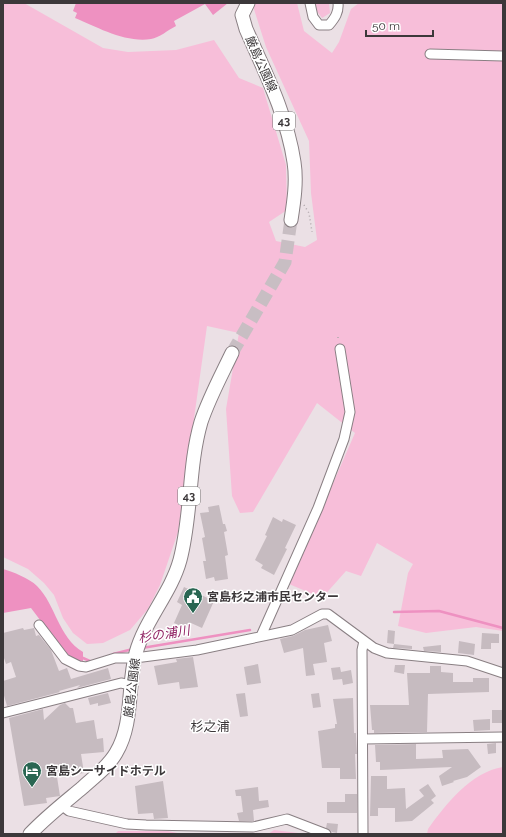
<svg xmlns="http://www.w3.org/2000/svg" width="506" height="837" viewBox="0 0 506 837" font-family="Raleway,'Noto Sans JP',sans-serif">
	<style>
		.green { fill: #f7bed9 }
		.water { fill: #ee91c1 }
		.lines { fill: none; stroke-linecap: round; stroke-linejoin: round }
		.stream { stroke: #ee91c1; stroke-width: 2.5 }
		.building { fill: #c6bbc0 }
		.primary-tunnel { stroke: #c8bec3; stroke-width: 13; stroke-dasharray: 13 6; stroke-linecap: butt }
		.street-casing { stroke: #897f83; stroke-width: 11 }
		.primary-casing { stroke: #897f83; stroke-width: 15 }
		.path { stroke: #b1a8ac; stroke-width: 1.5; stroke-dasharray: 1 3; stroke-linecap: butt }
		.street { stroke: #fff; stroke-width: 9 }
		.primary { stroke: #fff; stroke-width: 13 }
		.labels { text-anchor: middle; dominant-baseline: central; stroke-width: 3; stroke-linejoin: round; paint-order: stroke }
		.shield { fill: #fff; stroke: #767475; stroke-width: 1 }
		.shield-label { font-size: 11px; font-weight: bold; fill: #3c383a }
		.street-label { font-size: 12px; fill: #3c383a; stroke: #fff }
		.poi-label { font-size: 12px; font-weight: bold; fill: #3c383a; stroke: #fff; text-anchor: start }
		.water-label { font-size: 13px; font-style: italic; fill: #922666; stroke: #fff }
		.neighbourhood-label { font-size: 13px; fill: #3c383a; stroke: #fff }
	</style>
	<rect width="100%" height="100%" fill="#ebe0e5"/>
	<path class="green" d="M3,3H24L103,48L128,52L176,50L214,40L239,78L263,88L286,165L287,210L269,222L276,241L305,247L317,240L311,193L309,141L266,47L253,6L257,3H297L304,31L332,53L339,42L351,9L359,3H503V631L476,627L426,633L398,626L408,573L413,564L377,543L361,576L346,571L322,598L289,584L355,433L317,403L253,512L240,513L232,496L226,409L239,333L207,326L178,532L160,585L148,609L130,630L103,643L87,644L73,633L63,618L54,595L44,583L28,569L3,557Z
		M315,3H329L330,13L322,18L316,10Z
		M503,767V834H427L428,829C446,804 471,772 503,767Z
		M274,830L298,833L302,834H268Z
		M118,831H168L182,834H115Z"/>
	<path class="water" d="M76,3H228L213,15L205,4L174,21L176,26C168,30 159,38 151,39C125,43 97,27 75,18L77,13L73,11Z
		M3,569C13,572 29,578 37,586C56,605 58,637 83,652V664L65,653L31,608L3,613Z"/>
	<g class="lines">
		<path class="stream" d="M394,612L439,611L503,628
			M142,648L250,630
			M113,654L133,649
			M83,658L92,662"/>
	</g>
	<path class="building" d="M219,505L223,524H225L227,531L224,532L228,555L225,556L228,579L215,581L214,577L206,579L203,561H206L202,538L205,537L200,513L209,512L208,507Z
		M273,517L282,522L283,519L296,525L285,548L287,549L274,575L261,568L263,565L255,560L267,536L265,535Z
		M184,587L214,601L202,628L191,623L188,629L174,623L182,605L177,602Z
		M328,625L332,641L324,643L327,662L313,664L315,675L306,676L303,648L284,653L280,639L293,636L305,630Z
		M23,628L24,630L34,628L36,636L39,635L51,650L59,671L67,668L71,679L108,668L111,679L77,688L80,685L59,691L60,692L7,706L3,692V681L16,677L11,662L6,664L3,655V633Z
		M388,630L395,631L394,644L387,643Z
		M482,633L499,634V643H491V649H481Z
		M459,641L475,644L474,655L458,653Z
		M394,644L412,646V649L393,648Z
		M441,645V652L424,651L423,647Z
		M193,657L198,687L180,689L179,682L158,685L154,666L177,662L176,659Z
		M258,664L261,683L247,685L244,667Z
		M395,665H405L404,674L394,672Z
		M430,666H441V672L453,673V682H473V678H489V692L428,694L427,732L374,733V730H372L370,705H409L407,673H430Z
		M340,667L341,672L351,670L353,683L343,685L342,679L333,680L331,668Z
		M108,693L111,703L98,706V703L90,705L88,698Z
		M245,693L248,716L240,717L236,694Z
		M319,693L321,707L313,708L311,694Z
		M353,698L354,733H356V736L357,754H355L356,779H340V768H322L318,731L335,728V724H337L333,699Z
		M65,703L70,708H73L76,723L94,720L97,739L103,738L104,752L81,754L84,773L57,777L60,796L46,798L47,803L24,806L9,718L43,709L44,720L60,705Z
		M492,710H503V723H492Z
		M490,719V730L474,731L473,720Z
		M496,743V753L488,754L487,744Z
		M416,744V759L443,758L442,750L468,749L481,767L467,777L453,781L454,782L442,786L439,776L452,767L380,770V762H376L375,745Z
		M371,776H387V789L405,788L406,809L424,796L419,790L428,784L436,796L431,800L434,803L412,821L395,822V808H378V816H370Z
		M163,781L168,818L154,819L153,813L138,814L135,786Z
		M258,787L259,801L268,800L269,807L253,810L254,821H239L237,813L243,812L241,796H236L235,790Z
		M345,794H357V813H327V802H345Z
		M327,823L338,824L337,833L332,832L326,828Z"/>
	<g class="lines">
		<path class="primary-tunnel" d="M232,353L285,262L291,220"/>
		<g class="street-casing">
			<path id="street" d="M310,3L313,17L319,25H329C335,18 339,12 338,3
				M430,54L503,56
				M39,625L65,659L79,666L86,667L115,658H135L197,650L292,630L322,614H328L374,648L387,653L467,661L503,673
				M261,636L318,508L344,439L350,412L340,349
				M3,713L121,683L131,685
				M363,739L503,737
				M61,805L69,811L127,824L146,825L253,827L287,819L326,834
				M363,834L362,650L364,641"/>
		</g>
		<g class="primary-casing">
			<path id="primary" d="M248,3L242,15L246,29C265,72 287,115 294,162C297,181 294,201 291,220
				M30,834C46,817 64,803 82,788C94,777 108,767 116,753C134,723 127,686 136,653C145,620 171,593 180,560C192,515 188,467 201,422C209,398 221,376 232,353"/>
		</g>
		<path class="path" d="M304,205L309,213L312,232
			M338,337V341"/>
		<use href="#street" class="street"/>
		<use href="#primary" class="primary"/>
	</g>
	<defs>
		<g id="civic-pin" transform="scale(1)"><path d="M0 17L-7.5 6A9.5 9.5 0 1 1 7.5 6Z" fill="#296652" stroke="#fff"/><path d="M-.6-6.5H3V-4.5H.6V-3L4-1V1h2V6H-6V1h2V-1L-.6-3ZM-1.2 2.5V6h2.4V2.5Z" fill="#fff"/></g>
		<g id="hotel-pin" transform="scale(1)"><path d="M0 17L-7.5 6A9.5 9.5 0 1 1 7.5 6Z" fill="#296652" stroke="#fff"/><path d="M-6-4.5h1.5V1H6V5H4.5V3h-9V5H-6ZM-4 0a1.8 1.8 0 1 1 3.6 0ZM.5 0V-2.5h3Q6-2.5 6 0Z" fill="#fff"/></g>
	</defs>
	<g fill-rule="evenodd">
		<use href="#civic-pin" x="193" y="597"/>
		<use href="#hotel-pin" x="32" y="771"/>
	</g>
	<g class="labels">
		<g class="shield">
			<rect x="273" y="112" width="22" height="18" rx="3"/>
			<rect x="178" y="487" width="22" height="18" rx="3"/>
		</g>
		<g class="shield-label">
			<text x="284" y="121">43</text>
			<text x="189" y="496">43</text>
		</g>
		<g class="street-label">
			<text transform="translate(261 64) rotate(66)">厳島公園線</text>
			<text transform="translate(132 688) rotate(-83)">厳島公園線</text>
		</g>
		<g class="poi-label">
			<text x="207" y="597">宮島杉之浦市民センター</text>
			<text x="46" y="771">宮島シーサイドホテル</text>
		</g>
		<g class="water-label">
			<text transform="translate(164 634) rotate(-9)">杉の浦川</text>
		</g>
		<g class="neighbourhood-label">
			<text x="210" y="726">杉之浦</text>
		</g>
	</g>
	<rect width="506" height="837" fill="none" stroke="#3c383a" stroke-width="8"/>
	<path d="M366 30v6h67v-6" fill="none" stroke="#3c383a" stroke-width="2"/>
	<text x="372" y="30" font-size="12" fill="#3c383a" stroke="#ffffff" stroke-width="3" paint-order="stroke">50 m</text>
</svg>
